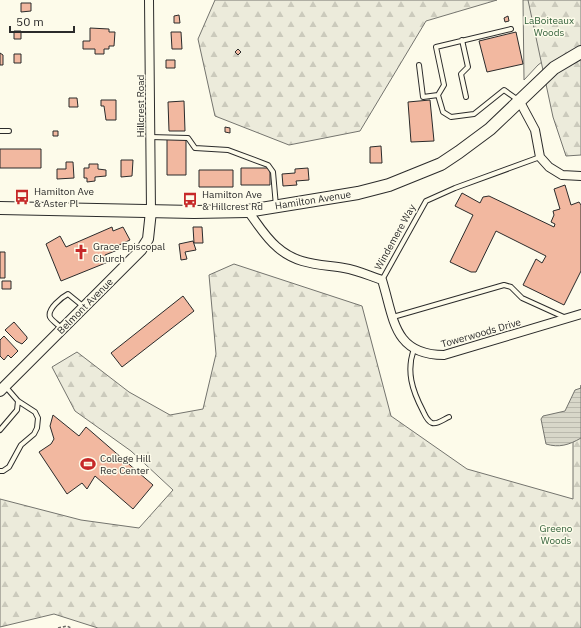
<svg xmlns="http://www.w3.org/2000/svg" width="581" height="628" viewBox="0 0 581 628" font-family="'IBM Plex Sans',sans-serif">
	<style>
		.green { fill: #ecebdb; stroke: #74746e }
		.forest { fill: url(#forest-firs); stroke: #74746e }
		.water { fill: url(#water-rules); stroke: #74746e }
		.building { fill: #f2b8a0; stroke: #2b2b2b }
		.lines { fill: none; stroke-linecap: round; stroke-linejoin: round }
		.service-casing { stroke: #2b2b2b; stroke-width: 6 }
		.minor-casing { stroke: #2b2b2b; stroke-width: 10 }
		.tertiary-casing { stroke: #2b2b2b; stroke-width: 12 }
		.primary-casing { stroke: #2b2b2b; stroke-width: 14 }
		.path { stroke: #6a6964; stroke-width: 1.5; stroke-dasharray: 3 2; stroke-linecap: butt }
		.service { stroke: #fdfbea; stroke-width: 4 }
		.minor { stroke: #fdfbea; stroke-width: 8 }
		.tertiary { stroke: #fdfbea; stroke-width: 10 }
		.primary { stroke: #fdfbea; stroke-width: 12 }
		.labels { text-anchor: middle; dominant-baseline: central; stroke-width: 3; stroke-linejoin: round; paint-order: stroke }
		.park-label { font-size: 10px; fill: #34623c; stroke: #fdfbea }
		.street-label { font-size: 10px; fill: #2b2b2b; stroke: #fdfbea }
		.poi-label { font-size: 10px; fill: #2b2b2b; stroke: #fdfbea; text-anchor: start }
	</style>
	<defs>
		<pattern id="forest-firs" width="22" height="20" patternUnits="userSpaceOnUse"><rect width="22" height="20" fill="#ecebdb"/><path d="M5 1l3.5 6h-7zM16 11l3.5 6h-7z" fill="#cbcabc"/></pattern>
		<pattern id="water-rules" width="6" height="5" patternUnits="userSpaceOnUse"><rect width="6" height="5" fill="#d8d7c9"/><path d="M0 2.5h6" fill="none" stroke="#bab9ad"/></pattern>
	</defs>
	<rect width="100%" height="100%" fill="#fdfbea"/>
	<path class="green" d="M523,0H581L555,52L538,65L524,80Z"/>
	<path class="forest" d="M215,0H497L426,21L360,131L289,145L215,116L198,39Z
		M528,0H581V155L566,156L553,117Z
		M234,264L362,306L391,416L467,469L573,499V437L581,385V628H98L54,614L0,627V499L81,520L139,528L173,490L131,451L75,411L52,367L77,352L129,392L170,415L203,409L216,354L209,275Z"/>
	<path class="water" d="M581,388V438C569,445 559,448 546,444L541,419L543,416L565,411L575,390Z"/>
	<path class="building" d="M21,3H31V11L21,12Z
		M179,15L180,23H174V16Z
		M508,16L509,21L505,22L504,18Z
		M90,28L109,29V32H115L114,46H109V49H104V54H95V49H83V41H90Z
		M14,31H21V39H14Z
		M171,32H181L182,49H172Z
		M516,32L523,64L487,72L479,41Z
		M238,49L241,52L238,55L235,52Z
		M0,53L3,55V65H0Z
		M14,54H21V63H14Z
		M166,60H175V68H166Z
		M69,98H77L78,107H69Z
		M101,100H116V120H106L104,106H101Z
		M430,100L434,141L411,142L408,102Z
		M184,101L185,131H169L168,102Z
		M225,127L230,128V133L225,132Z
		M53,131H58V136H53Z
		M167,138H186V175H167Z
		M381,146L382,163H370V147Z
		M0,149H41V168H0Z
		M121,160H133L132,176L121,177Z
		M66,162H73L74,178L57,179V169H66Z
		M89,164H98V169L106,170V176L95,177V181L87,182V178H84V168H89Z
		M241,168H270V185H241Z
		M308,168L309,180L296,181L297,185L283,186L282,174L295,173V169Z
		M199,170H233V187H199Z
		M565,185L571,205L579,202L581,205V271L564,305L523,285L536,259L542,263L546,256L496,231L476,272H471L450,262L473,215L455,206L462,193L480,203L483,197L489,196L554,227L555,224L551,222L554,215L553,211L560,209L554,189Z
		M112,227L113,231L123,227L130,240L119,245L120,249L105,255L108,262L61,281L46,244L60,236L66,247Z
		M193,227H202L203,243H194Z
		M193,241L196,250L185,252L187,259L181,260L179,244Z
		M0,252H5V278H0Z
		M2,281H11V289H2Z
		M183,296L194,311L122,367L111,353Z
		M14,322L27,337V339L22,344L16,341L5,330Z
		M4,336L18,351L11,358L8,355L4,360L0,356V340Z
		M53,415L79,436L86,427L153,485L133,509L95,476L87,489L82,483L67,494L39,452L51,444L54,439L50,426Z"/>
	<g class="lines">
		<g class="service-casing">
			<path id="service" d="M511,29L436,47L444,85L438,95L443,112L451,117L474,114L504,90L518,100
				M462,40L468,67L461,74L466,97
				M419,65L423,97L438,95
				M0,131H9
				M150,137L188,138L195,148L228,150L268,165L273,172L276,206
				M382,280L426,201L455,188L540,157
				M393,317L504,285L511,287L522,298L566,318
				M62,329C59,325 52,321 50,317C47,309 62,297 68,294L84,307
				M414,349C406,371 412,390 423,411C425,415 427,421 432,423C437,425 444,419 449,417
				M0,430L17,410L18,401
				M0,471H3L9,467L21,445L34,434L37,428L38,418L35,412L18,401L5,386"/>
		</g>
		<g class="minor-casing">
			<path id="minor" d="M149,0L151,211
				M520,102L535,130L540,157L549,167L562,175L581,176
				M248,211C257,223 265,237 277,247C297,265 319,264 344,268C357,270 370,276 382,280C394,318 393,355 444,355L581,314"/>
		</g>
		<g class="tertiary-casing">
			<path id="tertiary" d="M0,391L141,250L148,239L151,211"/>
		</g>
		<g class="primary-casing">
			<path id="primary" d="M0,208L194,212L248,211L358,193L389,185L441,164L459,152L490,129L554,68L581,52"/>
		</g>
		<path class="path" d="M58,628L67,626L71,628"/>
		<use href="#service" class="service"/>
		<use href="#minor" class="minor"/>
		<use href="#tertiary" class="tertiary"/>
		<use href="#primary" class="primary"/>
	</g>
	<defs>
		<g id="bus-bare" transform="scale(1.2)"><path d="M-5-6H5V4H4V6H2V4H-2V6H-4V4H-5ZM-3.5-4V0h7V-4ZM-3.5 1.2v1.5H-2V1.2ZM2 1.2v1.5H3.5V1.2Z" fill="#c62828" stroke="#fdfbea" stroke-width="2.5" paint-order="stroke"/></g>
		<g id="church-bare" transform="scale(1.2)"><path d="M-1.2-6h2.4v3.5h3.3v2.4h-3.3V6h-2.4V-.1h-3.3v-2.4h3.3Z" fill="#c62828" stroke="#fdfbea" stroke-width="2.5" paint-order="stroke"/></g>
		<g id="stadium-bare" transform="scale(1.2)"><path d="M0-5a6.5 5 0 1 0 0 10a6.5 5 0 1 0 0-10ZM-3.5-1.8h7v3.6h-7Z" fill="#c62828" stroke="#fdfbea" stroke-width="2.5" paint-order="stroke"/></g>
	</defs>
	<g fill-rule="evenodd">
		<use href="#bus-bare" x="22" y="197"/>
		<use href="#bus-bare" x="190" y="200"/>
		<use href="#church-bare" x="81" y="252"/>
		<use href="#stadium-bare" x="88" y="464"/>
	</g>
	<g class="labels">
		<g class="park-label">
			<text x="549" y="20">LaBoiteaux<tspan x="549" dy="12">Woods</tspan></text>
			<text x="556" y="528">Greeno<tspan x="556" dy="12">Woods</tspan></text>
		</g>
		<g class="street-label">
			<text transform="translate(140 106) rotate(-90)">Hillcrest Road</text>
			<text transform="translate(313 200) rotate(-9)">Hamilton Avenue</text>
			<text transform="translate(395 237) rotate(-61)">Windemere Way</text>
			<text transform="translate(85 306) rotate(-45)">Belmont Avenue</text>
			<text transform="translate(481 333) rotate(-16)">Towerwoods Drive</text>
		</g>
		<g class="poi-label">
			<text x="34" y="191">Hamilton Ave<tspan x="34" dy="12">&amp; Aster Pl</tspan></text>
			<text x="202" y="194">Hamilton Ave<tspan x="202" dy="12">&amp; Hillcrest Rd</tspan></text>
			<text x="93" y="246">Grace Episcopal<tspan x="93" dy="12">Church</tspan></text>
			<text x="100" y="458">College Hill<tspan x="100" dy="12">Rec Center</tspan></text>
		</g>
	</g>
	<path d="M10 26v6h64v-6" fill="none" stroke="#2b2b2b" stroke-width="2"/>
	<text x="16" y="26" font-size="12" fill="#2b2b2b" stroke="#fdfbea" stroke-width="3" paint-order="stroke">50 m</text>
</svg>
